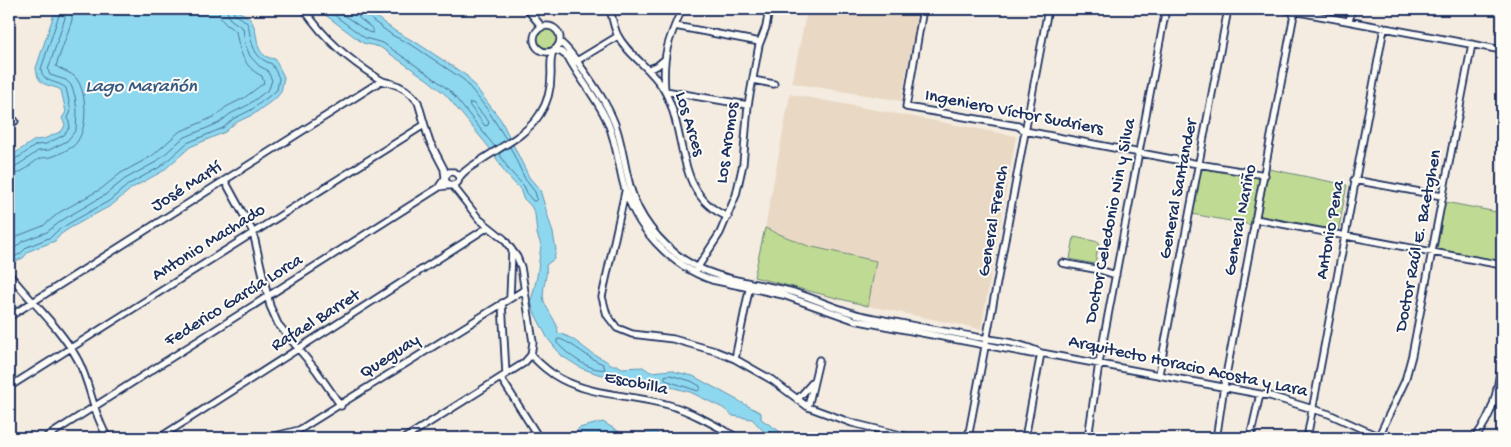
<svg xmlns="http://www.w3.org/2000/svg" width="1511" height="447" viewBox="0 0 1511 447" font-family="'Gochi Hand',sans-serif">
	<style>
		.built { fill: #e9d9c4 }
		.green { fill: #bfdb93; stroke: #6d8578 }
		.water { fill: #8ed8ef; stroke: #6094b5 }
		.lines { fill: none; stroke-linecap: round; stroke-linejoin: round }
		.shore { stroke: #497398; stroke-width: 1 }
		.minor-casing { stroke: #1b2f5e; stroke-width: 9 }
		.minor { stroke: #fdfcf7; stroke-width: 5.5 }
		.labels { text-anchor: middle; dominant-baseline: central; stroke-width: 4; stroke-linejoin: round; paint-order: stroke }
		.street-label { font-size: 18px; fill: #1b2f5e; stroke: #fdfcf7 }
		.water-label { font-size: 19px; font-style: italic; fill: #385982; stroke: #fdfcf7 }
	</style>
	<rect width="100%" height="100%" fill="#f4ece0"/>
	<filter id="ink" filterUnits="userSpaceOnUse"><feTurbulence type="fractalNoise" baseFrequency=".02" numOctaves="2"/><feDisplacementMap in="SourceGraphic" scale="10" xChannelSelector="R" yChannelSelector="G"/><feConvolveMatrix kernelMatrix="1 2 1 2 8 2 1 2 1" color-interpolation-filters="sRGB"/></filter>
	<g filter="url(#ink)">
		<path class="built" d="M807,9H919L901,101L792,83Z
			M790,94L1016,136L981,329L868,306L876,261L808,246L765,228Z"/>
		<path class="green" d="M1301,9H1349L1347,16L1343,18Z
			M537 39a10 10 0 1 1 20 0a10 10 0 1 1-20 0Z
			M1201,168L1259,178L1260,180L1252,225L1192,214Z
			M1269,169L1347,185L1338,232L1262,218L1260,214Z
			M1445,202L1502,213V263L1437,250Z
			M765,228L808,246L876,261L868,306L754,277Z
			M1074,237L1099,242L1095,264L1070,259Z"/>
		<path class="water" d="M51,9H234C241,13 250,16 253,24C260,39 253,56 275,59L284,77L281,92L277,97L254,114L235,123L225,132L190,147L163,171L132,188L112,205L70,228L61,234L55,241L29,251L23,258L18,260L14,263L9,264V157L35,140L44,139L62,131L65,125L62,118L66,112L61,90C48,83 38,88 36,68L54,14Z
			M321,9H365L395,31L417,43L467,76L501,120L529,177L540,190L553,233L556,250L554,259L546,265C548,278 541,289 544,301C547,311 558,322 558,333C573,337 581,346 593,354C600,358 606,359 610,365H617L622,368L643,367L650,372L672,370L676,372L693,376L761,413V419L782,433V438H770L752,419L733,416L723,408L690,392L651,382L630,380L598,374L581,368L562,356L548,339L534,312L531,301L537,277L541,245L537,234L535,214L531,206L523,198L520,189L505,173L492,151L446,95L428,80L380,47L363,43L324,14Z
			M603,422L626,436L656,432L663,438H576L575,434L579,428Z"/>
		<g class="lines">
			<path class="shore" d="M326,9L365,38L383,43L431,76L450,91L495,147
				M335,9L368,32L373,33V29L359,18L356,9
				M363,9L365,15L392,35L415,47L464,80L487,109L506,139
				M470,103H473L489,122L488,125L485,126L470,106Z
				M499,153L509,170L524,186L528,195L533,201H535L537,199L535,192L525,179L510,147
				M9,161L21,156L36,145L46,144L64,135L70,127L68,118L71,111L66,88C57,80 43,84 41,69L59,15L57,9
				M9,167H14L24,161L38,151L49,150L67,141L76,130L77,111L75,96L71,85L66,80L50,75L48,70L65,18L64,9
				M9,175C24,174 28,165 39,159C42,157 47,158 51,157C58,155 65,151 72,147C89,135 88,93 76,78C71,72 62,71 56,66L72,20V9
				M9,243L20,235L43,226L60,212L101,189L121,173L152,156L179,132L216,116L226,107L244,98L264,83L262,76C244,68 239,50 236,31C226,25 219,21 219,9
				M9,253L23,241L47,232L64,219L105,195L125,179L156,162L183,138L219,123L230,114L248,105L269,89L272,80L267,70L259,66L250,56L245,44L243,28L230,19L226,9
				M9,259L20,254L27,247L51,237L57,231L68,224L109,201L129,184L160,167L187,143L223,128L233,119L251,110L277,90L279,78L272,64C257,59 253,50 250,35C249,30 249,27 247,23C244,19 239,17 234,14L233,9
				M560,339C576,345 587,358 603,364L605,369C590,372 567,354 557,343V340Z
				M670,375L691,381L700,386V389L698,391L665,380V376Z"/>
			<g class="minor-casing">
				<path id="minor" d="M304,9C325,40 348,59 379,79C383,82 386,82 390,83C402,86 411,92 418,102L429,140L444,169L445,177
					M527,9L542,27
					M610,9C612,17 614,27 617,34C628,56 652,68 664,90C688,132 674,195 728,217
					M682,9C668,40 662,56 665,91L748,105
					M923,9L906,107L1018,126L1025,131L1198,164L1265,175
					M1283,9L1502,50
					M1349,21L1352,9
					M534 39a13 13 0 1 1 26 0a13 13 0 1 1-26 0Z
					M675,26L760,42
					M560,42C570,50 576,60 584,71C597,90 610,108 617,130C622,146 624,162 628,178C634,208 652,234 675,253C705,278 745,281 781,289C810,295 835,310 864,316C901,324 938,330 976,337C997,340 1022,343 1041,353L1270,396L1329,414L1382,438
					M554,50L561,52L568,57C580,80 598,99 608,123C616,142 618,162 623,182C634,227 669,265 712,280L783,295L854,320L1032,354L1041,353
					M575,62L618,36
					M649,69L657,66L664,60
					M753,80L774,84
					M9,120L15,121
					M459,178C464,170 472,166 480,161C500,147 527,135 540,114C548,102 551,88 551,74C551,66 550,59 553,51
					M1354,180L1442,196
					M225,181L253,232L270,306L278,324L316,370L341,406
					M439,187C448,185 460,188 459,176L454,172H449L445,177L446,182L450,185
					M625,192L602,297L607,315L617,328L632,334L673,339L715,351L735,359L772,380L808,407L852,423L909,437L918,438
					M1255,219L1502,265
					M1062,263L1100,270L1116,275
					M696,270L720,233L736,195L743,164L748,105L759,45L766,27L769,9
					M9,274C31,302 60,327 78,360C91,385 93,414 108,438
					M510,297L512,250
					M502,303L506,374
					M9,317L381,81
					M531,355C540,364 549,373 561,379C593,396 634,395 669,405C693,412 716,426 738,438
					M735,359L750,285
					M1159,374L1228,9
					M501,378L539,438
					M9,387L424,125
					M797,400L812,383
					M808,407L819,360
					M45,438L438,188L445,178
					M159,438L488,227
					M267,438L299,430L524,290
					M405,438L524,363L531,355L533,342L521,267L517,257L504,239L479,219L453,186
					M968,438L1048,9
					M1025,438L1041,353
					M1088,438L1099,363L1166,9
					M1220,438L1217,433L1224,386L1295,9
					M1250,438L1260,394
					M1307,438L1384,28
					M1378,438L1405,381L1412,355L1472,44
					M1475,438C1495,411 1497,392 1502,360"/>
			</g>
			<use href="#minor" class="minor"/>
		</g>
	</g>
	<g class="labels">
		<g class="street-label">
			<text transform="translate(1014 113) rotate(11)">Ingeniero Víctor Sudriers</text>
			<text transform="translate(689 124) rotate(73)">Los Arces</text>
			<text transform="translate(728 143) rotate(-82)">Los Aromos</text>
			<text transform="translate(187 187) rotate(-32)">José Martí</text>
			<text transform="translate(1179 189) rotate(-79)">General Santander</text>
			<text transform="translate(1241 220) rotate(-79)">General Nariño</text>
			<text transform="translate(994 221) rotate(-80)">General French</text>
			<text transform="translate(1111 221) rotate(-79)">Doctor Celedonio Nin y Silva</text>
			<text transform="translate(1331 230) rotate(-80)">Antonio Pena</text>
			<text transform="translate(1419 241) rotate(-79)">Doctor Raúl E. Baetghen</text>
			<text transform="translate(209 243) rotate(-32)">Antonio Machado</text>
			<text transform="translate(234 301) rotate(-32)">Federico García Lorca</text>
			<text transform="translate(316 321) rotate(-32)">Rafael Barret</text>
			<text transform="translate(390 357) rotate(-33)">Queguay</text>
			<text transform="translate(1188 367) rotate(12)">Arquitecto Horacio Acosta y Lara</text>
			<text transform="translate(636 384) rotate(12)">Escobilla</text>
		</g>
		<g class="water-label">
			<text x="141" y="87">Lago Marañón</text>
		</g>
	</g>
	<rect width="1511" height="447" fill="none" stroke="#fdfcf7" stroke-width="30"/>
	<rect x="15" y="15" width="1481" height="417" fill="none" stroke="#1b2f5e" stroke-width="2" filter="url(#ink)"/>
</svg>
